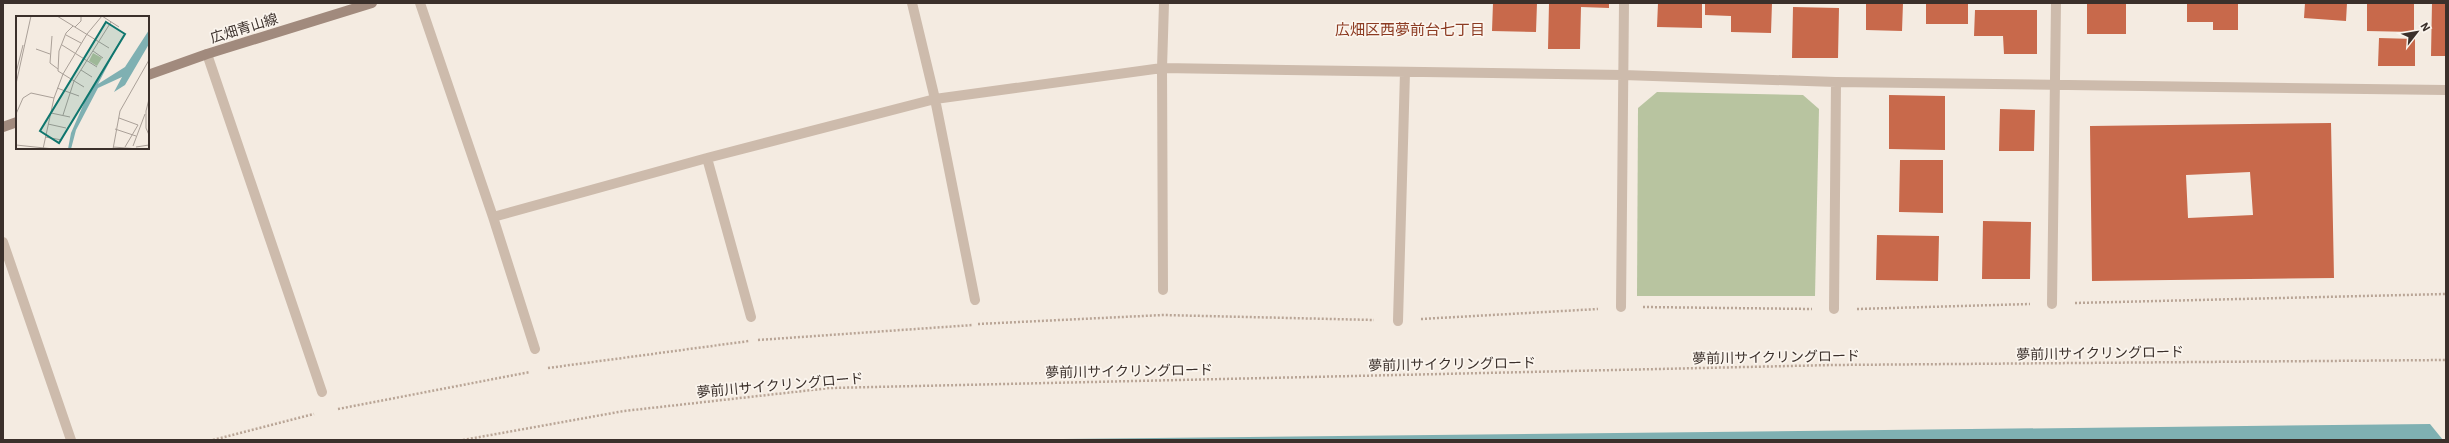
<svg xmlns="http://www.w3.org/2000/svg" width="2449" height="443" viewBox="0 0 2449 443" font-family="'IBM Plex Sans','Noto Sans JP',sans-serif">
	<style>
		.green { fill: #b8c4a0 }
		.water { fill: #7fb0b2 }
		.building { fill: #c8694b; fill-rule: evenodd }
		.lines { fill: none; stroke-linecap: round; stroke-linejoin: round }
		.path { stroke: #b9a596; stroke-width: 2.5; stroke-dasharray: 2 2; stroke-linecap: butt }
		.minor { stroke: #cdbbac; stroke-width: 10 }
		.secondary { stroke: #a18a7d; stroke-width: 10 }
		.labels { text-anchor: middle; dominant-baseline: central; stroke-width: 3.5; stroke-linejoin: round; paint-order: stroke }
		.street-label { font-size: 14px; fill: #3b302b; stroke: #fbf5ee }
		.neighbourhood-label { font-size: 15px; fill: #8c3b22; stroke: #fbf5ee }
		.inset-road { fill: none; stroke: #aaa098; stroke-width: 1 }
		.view { fill: #0f766e; fill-opacity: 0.15; stroke: #0f766e; stroke-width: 2 }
		.inset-edge { fill: none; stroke: #3b302b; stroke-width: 2 }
	</style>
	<rect width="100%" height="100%" fill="#f4ebe1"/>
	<path class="green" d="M1657,92L1803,95L1819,109L1815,296H1637L1638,108Z"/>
	<path class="water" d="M2430,424L2443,440H979Z"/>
	<path class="building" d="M1493,3H1537L1536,32L1492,31Z
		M1549,3H1609V8L1581,7L1580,49H1548Z
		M1658,3H1702V28L1657,27Z
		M1705,3H1772L1771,33L1731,32V16L1705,15Z
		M1866,3H1903L1902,31L1866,30Z
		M1926,3H1968V24H1926Z
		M2087,3H2126V34H2087Z
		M2187,3H2238V30H2213V22H2187Z
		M2305,3H2347L2346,21L2304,18Z
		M2367,3H2414V32L2367,31Z
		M2432,3H2446V56H2431Z
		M1793,7L1839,8L1838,58H1792Z
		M1975,10H2037V54H2004L2003,36H1974Z
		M2379,38L2415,39V66H2378Z
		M1889,95L1945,96V150L1889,149Z
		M2000,109L2035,110L2034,151H1999Z
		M2331,123L2334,278L2092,281L2090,126ZM2250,172L2253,215L2188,218L2186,175Z
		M1900,160H1943V213L1899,212Z
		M1983,221L2031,222L2030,279H1982Z
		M1877,235L1939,236L1938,281L1876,280Z"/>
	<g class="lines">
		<path class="path" d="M2075,303L2446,294
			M1643,307L1812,309
			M1857,309L2030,304
			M1421,319L1598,309
			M978,324L1163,315L1374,320
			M758,340L973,325
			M548,368L749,341
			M338,409L530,372
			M213,440L314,414
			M463,440L624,411L830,388L1833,365L2446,360"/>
		<path class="minor" d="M420,3L493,217L535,349
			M912,3L935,99L975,300
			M207,54L322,392
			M707,158L751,317
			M493,217L707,158L935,99L1162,68L1623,75L1836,82L2446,90
			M3,242L71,440
			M1163,290L1162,68L1164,3
			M2052,304L2056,3
			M1621,307L1624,3
			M1834,309L1836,82
			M1398,321L1405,72"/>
		<path class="secondary" d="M148,75L207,54L372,3
			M3,127L17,122"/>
	</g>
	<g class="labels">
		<g class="street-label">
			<text transform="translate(244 28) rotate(-17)">広畑青山線</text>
			<text transform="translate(2100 353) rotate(-1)">夢前川サイクリングロード</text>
			<text transform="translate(1776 357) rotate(-1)">夢前川サイクリングロード</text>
			<text transform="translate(1452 364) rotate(-1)">夢前川サイクリングロード</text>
			<text transform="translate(1129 371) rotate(-1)">夢前川サイクリングロード</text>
			<text transform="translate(780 385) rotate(-5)">夢前川サイクリングロード</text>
		</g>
		<g class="neighbourhood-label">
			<text x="1410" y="29">広畑区西夢前台七丁目</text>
		</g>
	</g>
	<g transform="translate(16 16)">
		<rect width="133" height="133" fill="#f4ebe1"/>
		<path d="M77,37L86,42L81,50L73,45Z" fill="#b8c4a0"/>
		<path d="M133,14V28L109,69L98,76L106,61L82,72L60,114L55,133H52L55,117L69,85L108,18L82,68L109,51Z" fill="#7fb0b2"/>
		<path class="inset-road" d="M41,0L93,32M86,0L103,11M57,10L50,17L43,35L42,55L68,71M59,11L65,5V0M50,19L65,27M36,20L34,47L42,53M46,29L81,51M20,33L34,38M77,35L87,42M65,54L76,61M0,57L7,29M0,68L15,0M41,72L63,80M133,83L130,95V112L133,119M35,97L54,101M0,98L7,82L15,77L38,82M47,99L58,65L95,6M103,102L122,109L109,131M32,108L50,112M99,113L120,120M29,121L46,124M0,129L38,133M117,130L129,98M97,131L123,133M120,131L133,129M27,133L38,82L47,58L71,18L86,0M97,133L104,95L133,44"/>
		<path class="view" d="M90,6L109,18L43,127L24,115Z"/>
		<rect width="133" height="133" class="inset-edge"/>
	</g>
	<rect width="2449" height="443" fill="none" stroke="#3b302b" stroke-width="8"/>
	<g transform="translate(2417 32) rotate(59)" stroke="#fbf5ee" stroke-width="3" paint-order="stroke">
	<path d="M0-3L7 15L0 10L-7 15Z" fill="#3b302b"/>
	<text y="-6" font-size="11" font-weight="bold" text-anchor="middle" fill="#3b302b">N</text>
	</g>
</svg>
